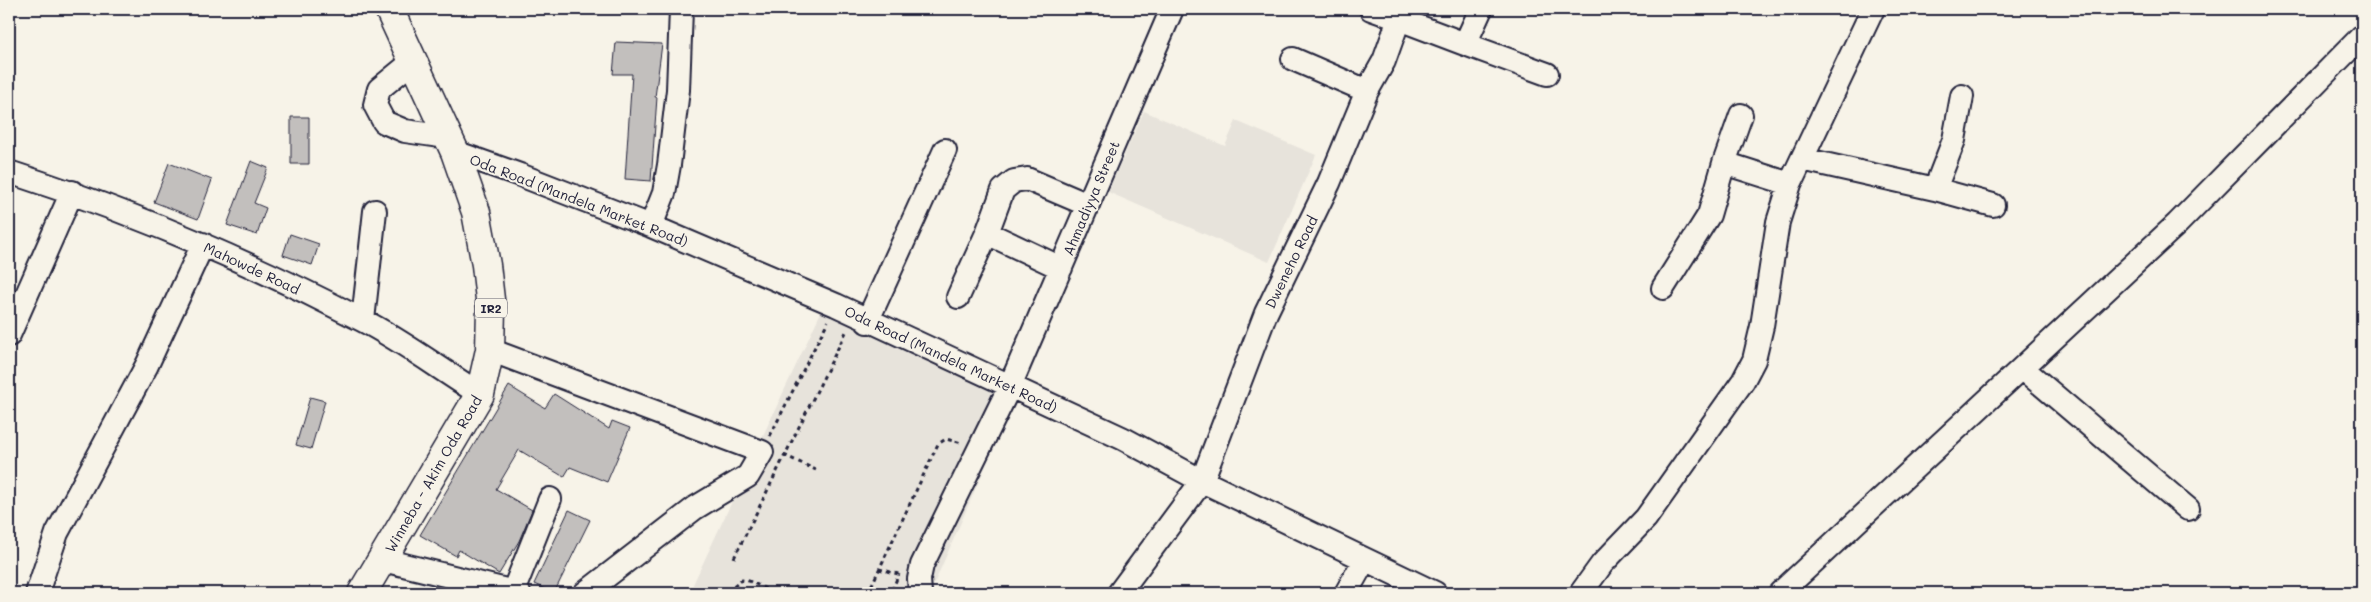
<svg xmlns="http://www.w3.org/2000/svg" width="2371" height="602" viewBox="0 0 2371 602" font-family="Mali,sans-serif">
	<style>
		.built { fill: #e7e3db }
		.building { fill: #c2bfbd; stroke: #22223b }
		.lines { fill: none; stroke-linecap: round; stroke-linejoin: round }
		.minor-casing { stroke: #22223b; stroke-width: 26 }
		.major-casing { stroke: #22223b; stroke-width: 31 }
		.path { stroke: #22223b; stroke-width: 3; stroke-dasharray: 4 4; stroke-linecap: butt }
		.minor { stroke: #f7f3e8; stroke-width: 22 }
		.major { stroke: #f7f3e8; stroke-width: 28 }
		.labels { text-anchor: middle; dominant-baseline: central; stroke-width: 4; stroke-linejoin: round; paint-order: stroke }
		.shield { fill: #f7f3e8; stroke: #62616f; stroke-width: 1 }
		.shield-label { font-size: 12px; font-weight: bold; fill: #22223b }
		.street-label { font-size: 14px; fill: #22223b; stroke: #f7f3e8 }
	</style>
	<rect width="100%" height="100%" fill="#f7f3e8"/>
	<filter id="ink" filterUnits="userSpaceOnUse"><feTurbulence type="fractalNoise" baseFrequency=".02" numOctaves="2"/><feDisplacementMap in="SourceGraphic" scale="10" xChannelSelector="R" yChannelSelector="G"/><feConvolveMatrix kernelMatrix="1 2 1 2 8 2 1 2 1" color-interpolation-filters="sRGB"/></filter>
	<g filter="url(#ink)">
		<path class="built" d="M1144,111L1225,146L1236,121L1316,155L1269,262L1108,192Z
			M829,295L1021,385L930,593H896L887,589L885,593H689Z"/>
		<path class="building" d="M616,42L662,44L655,97H657L651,181L625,179L632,74H613Z
			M291,117H309V164H291Z
			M251,161L268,168L254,203L266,208L257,235L227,225Z
			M169,163L212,180L198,219L154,202Z
			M290,234L319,244L312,265L283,255Z
			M509,386L545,408L554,394L609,429L612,421L630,428L607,482L570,467L564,477L519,450L496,489L532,510L519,541L499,574L459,550L456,556L420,535Z
			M310,397L325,401L311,449L296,445Z
			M569,510L590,520L554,593L534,584Z"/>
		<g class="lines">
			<g class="minor-casing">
				<path id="minor" d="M1371,9L1399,19
					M1465,44L1547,74
					M1293,59L1367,91
					M412,62L379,89L375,105L384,122L405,131L447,137
					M455,152L520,175L651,226L836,305L1124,439L1202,481L1435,593
					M1802,159L1935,189L1993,205
					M1724,163L1790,184
					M9,172C130,211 248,261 362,320C403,341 441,370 480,394
					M1935,189L1954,140L1962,96
					M651,226L664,193L669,165L678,90L681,9
					M987,233L1061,268
					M1663,288L1709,215L1724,163L1741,115
					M958,297L987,233L1003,190L1014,181L1027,179L1088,205
					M363,320L375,211
					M867,322L945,150
					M9,335L72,192
					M490,350L762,452L748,476L695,508L585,593
					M2022,368L2188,509
					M383,560L519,593
					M513,592L550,499
					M37,593L57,533L147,365L203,244
					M920,593L919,579L922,565L1010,386L1172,9
					M1119,593L1202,481L1266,313L1329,183L1367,91L1384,61L1399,19L1465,44L1481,9
					M1346,593L1364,561
					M1581,593L1602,564L1646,518L1743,381L1754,360L1762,326L1778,222L1790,184L1873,9
					M1780,593L2177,224L2362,36"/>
			</g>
			<g class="major-casing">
				<path id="major" d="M362,593L480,394L490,350L491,308L486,265L476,212L455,152L389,9"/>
			</g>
			<path class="path" d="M770,436L828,321
				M784,455L816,470
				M734,558L847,330
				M879,569L902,575
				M892,590L899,574
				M729,593L732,588L742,580L749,581L774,593
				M868,593L938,444L946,439L962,443"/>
			<use href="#minor" class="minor"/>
			<use href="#major" class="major"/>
		</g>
	</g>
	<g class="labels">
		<rect class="shield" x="475" y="298.5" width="32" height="19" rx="4"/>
		<g class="shield-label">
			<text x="491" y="308">IR2</text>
		</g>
		<g class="street-label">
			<text transform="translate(1091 198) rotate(-67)">Ahmadiyya Street</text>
			<text transform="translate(579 200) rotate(21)">Oda Road (Mandela Market Road)</text>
			<text transform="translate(1291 262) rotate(-64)">Dweneho Road</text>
			<text transform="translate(252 268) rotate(25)">Mahowde Road</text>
			<text transform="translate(951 359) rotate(25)">Oda Road (Mandela Market Road)</text>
			<text transform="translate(433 474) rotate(-60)">Winneba - Akim Oda Road</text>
		</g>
	</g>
	<rect width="2371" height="602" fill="none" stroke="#f7f3e8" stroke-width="30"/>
	<rect x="15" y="15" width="2341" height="572" fill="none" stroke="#22223b" stroke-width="2" filter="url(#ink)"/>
</svg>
